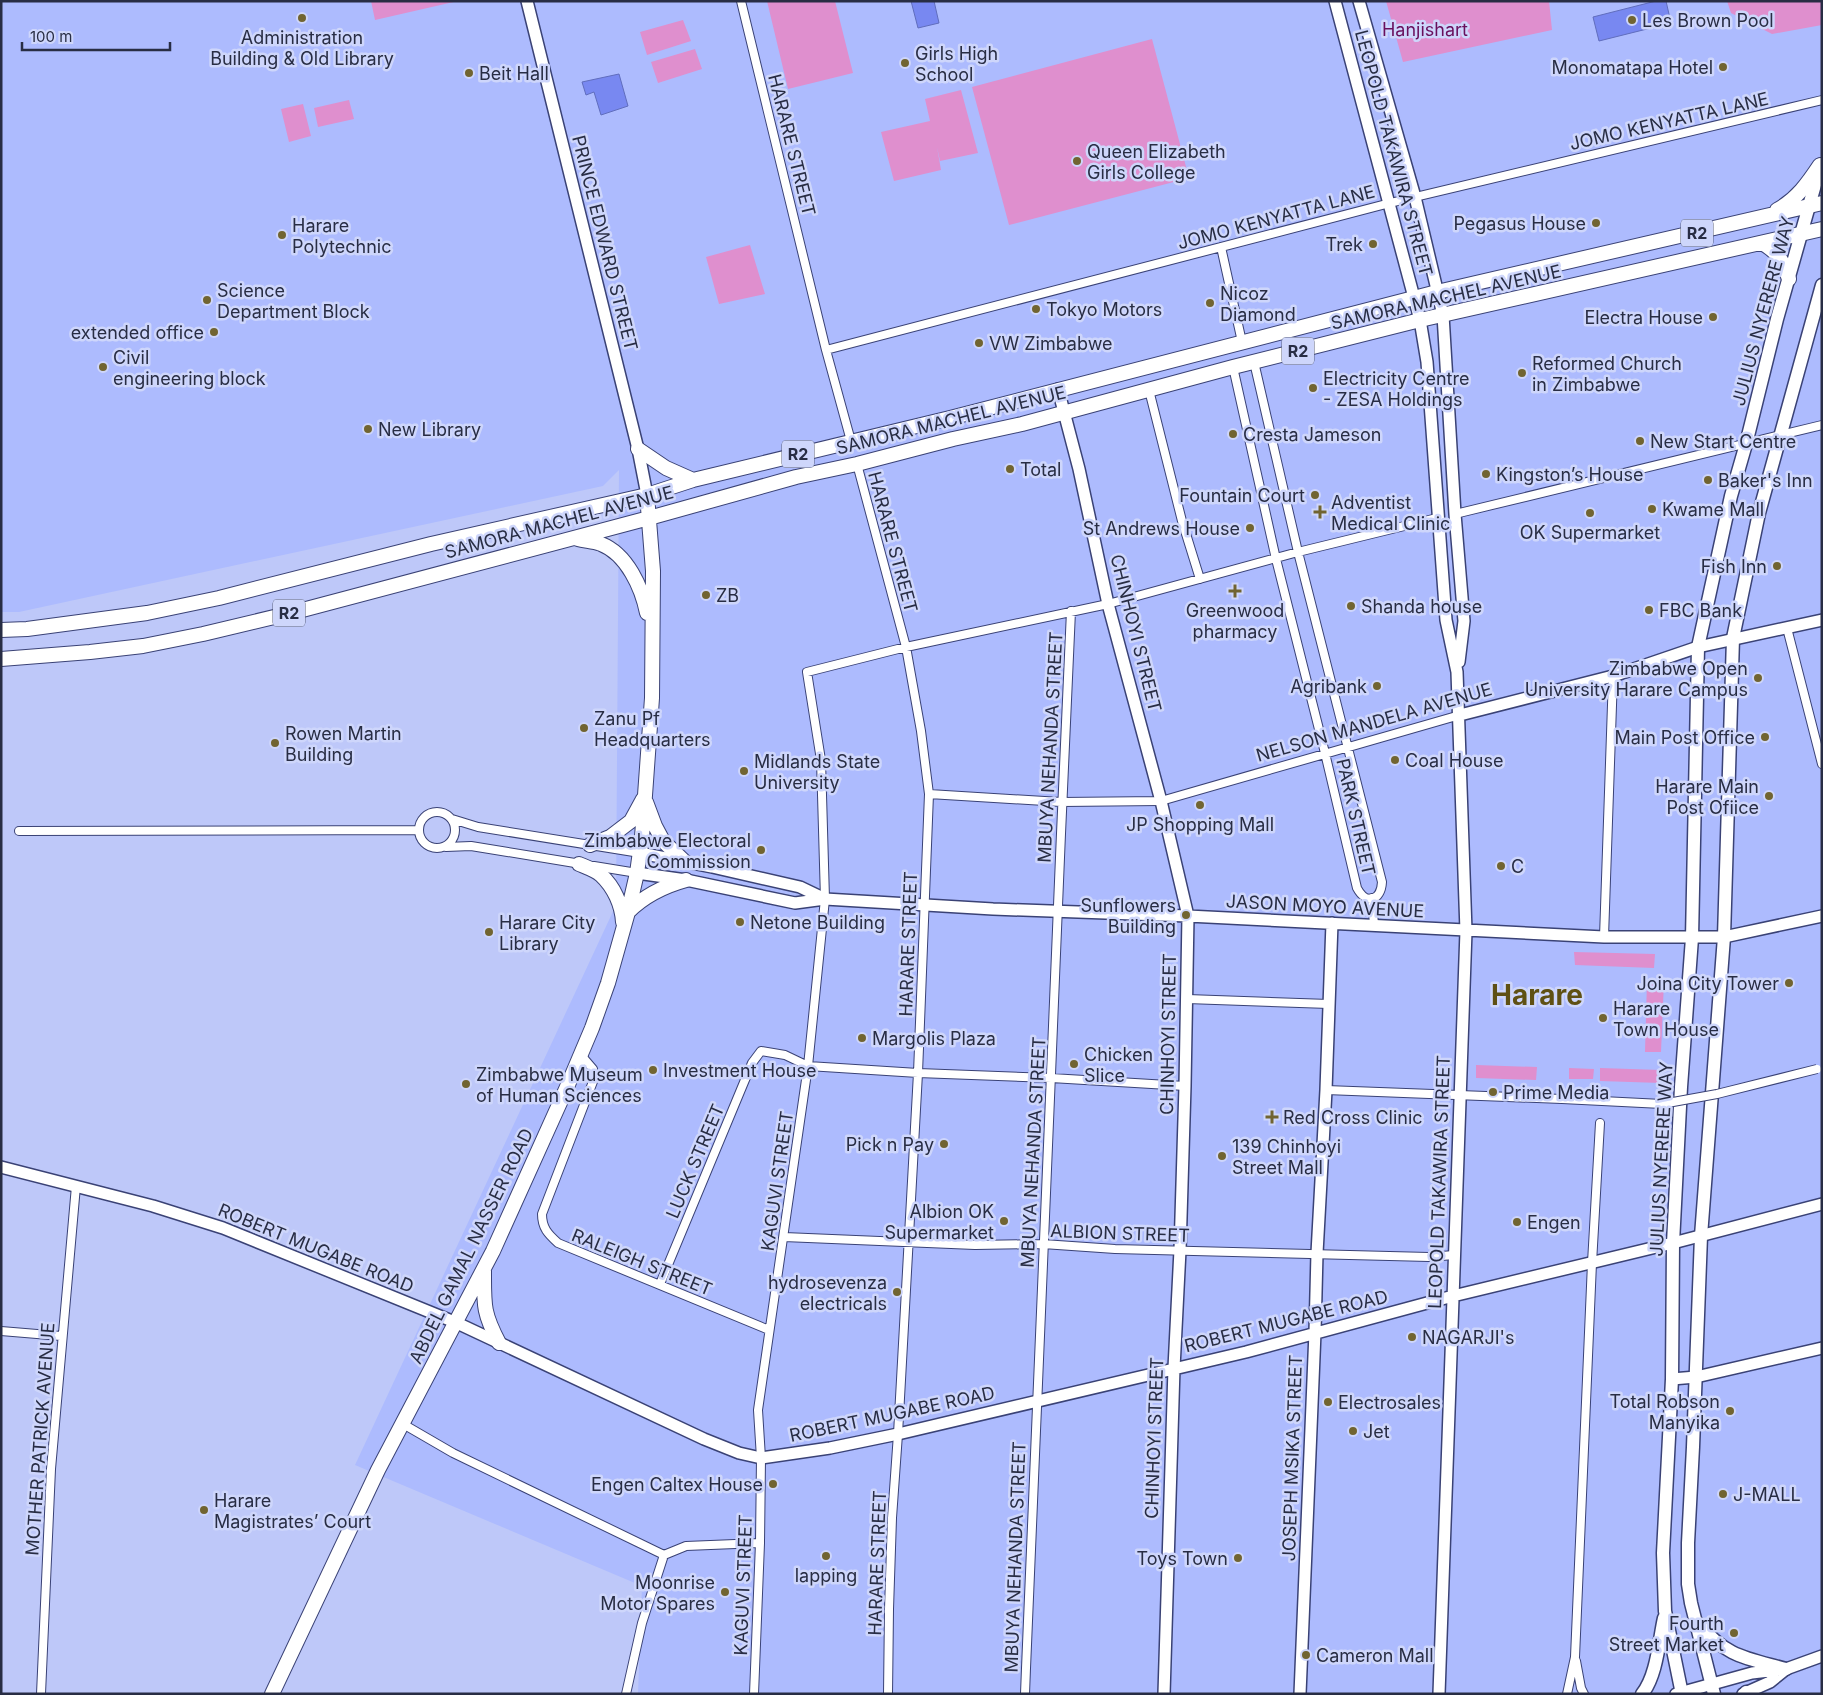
<svg xmlns="http://www.w3.org/2000/svg" width="1823" height="1695" viewBox="0 0 1823 1695" font-family="Inter,sans-serif">
	<style>
		.built { fill: #adbbfe }
		.green { fill: #df8fce }
		.water { fill: #7888f1; stroke: #606dbd }
		.lines { fill: none; stroke-linecap: round; stroke-linejoin: round }
		.street-casing { stroke: #3a4275; stroke-width: 10 }
		.secondary-casing { stroke: #3a4275; stroke-width: 14 }
		.primary-casing { stroke: #3a4275; stroke-width: 15 }
		.highway-casing { stroke: #3a4275; stroke-width: 16 }
		.street { stroke: #fff; stroke-width: 8 }
		.secondary { stroke: #fff; stroke-width: 11 }
		.primary { stroke: #fff; stroke-width: 12 }
		.highway { stroke: #fff; stroke-width: 14 }
		.street-bridge-casing { stroke: #3a4275; stroke-width: 10; stroke-linecap: butt }
		.street-bridge { stroke: #fff; stroke-width: 8 }
		.poi-dot { fill: #716431; stroke: #ced6fb; stroke-width: 2 }
		.labels { text-anchor: middle; dominant-baseline: central; stroke-width: 5; stroke-linejoin: round; paint-order: stroke }
		.shield { fill: #ced6fb; stroke: #5a607b; stroke-width: 1 }
		.shield-label { font-size: 16px; font-weight: bold; fill: #282d44 }
		.poi-label { font-size: 18px; fill: #282d44; stroke: #ced6fb; text-anchor: start }
		.park-label { font-size: 18px; fill: #690f5d; stroke: #ced6fb }
		.street-label { font-size: 18px; fill: #282d44; stroke: #ced6fb }
		.town-label { font-size: 28px; font-weight: bold; fill: #5f5013; stroke: #ced6fb }
	</style>
	<rect width="100%" height="100%" fill="#bec8f9"/>
	<path class="built" d="M1,1H1822V1694H638L642,1586L355,1465L616,905L619,470L603,486L19,612H1Z"/>
	<path class="green" d="M371,1H458L375,20Z
		M767,1H835L853,73L788,89Z
		M1386,1H1549L1552,30L1403,62Z
		M1727,1H1822V25L1772,34L1731,13Z
		M683,20L691,41L647,55L640,32Z
		M1152,39L1189,178L1009,225L972,87Z
		M695,49L702,69L658,83L651,62Z
		M961,90L978,153L940,161L937,147L941,170L894,181L881,132L930,121L925,99Z
		M349,100L354,119L318,127L314,108Z
		M303,104L311,136L289,142L281,109Z
		M750,245L765,294L719,304L706,257Z
		M1574,952L1655,954L1654,968L1575,965Z
		M1647,981H1664L1661,1052H1645Z
		M1476,1065L1537,1067L1536,1080L1476,1078Z
		M1569,1068L1594,1069L1593,1079H1569Z
		M1600,1068L1661,1070V1083L1600,1081Z"/>
	<path class="water" d="M911,1H934L939,23L918,28Z
		M1656,1H1666L1671,23L1599,41L1593,17Z
		M619,74L628,106L601,115L594,92L586,95L582,82Z"/>
	<g class="lines">
		<g class="street-casing">
			<path id="street" d="M741,1L826,350L851,441
				M1221,247L1242,342
				M826,350L1390,203L1822,100
				M1233,367L1276,559L1325,753L1357,888C1366,905 1381,901 1382,882L1298,552L1254,362
				M1149,390L1182,521L1200,579
				M857,464L906,647L921,731L929,794L918,1073L898,1434L892,1518L889,1609L888,1694
				M1455,514L1822,425
				M1787,628L1822,764
				M929,794L1061,802L1161,801L1460,715
				M419 830a18 18 0 1 1 36 0a18 18 0 1 1-36 0Z
				M452,819L478,827L640,853
				M19,831L418,830
				M446,847L471,846L581,864
				M594,866L637,873
				M1372,898L1374,925
				M1604,937L1613,676
				M1187,999L1329,1004
				M581,1055L593,1069L594,1079L542,1214C542,1228 548,1234 558,1243L769,1330
				M1326,1090L1562,1099
				M784,1237L975,1245L1043,1244L1115,1249L1429,1257L1454,1255
				M660,1284L752,1063L761,1051L785,1055L808,1066L918,1073L1051,1078L1185,1086
				M1,1331L61,1336
				M403,1424L453,1453L664,1555
				M1576,1661L1581,1688L1584,1694
				M41,1694L51,1469L76,1186
				M626,1694L642,1623L664,1555L686,1546L760,1543
				M754,1694L760,1543L761,1458L758,1410L808,1066L825,899L821,760L807,672L906,647L1108,604L1298,552L1437,518
				M1025,1694C1033,1487 1042,1280 1051,1074C1058,920 1063,765 1071,611
				M1567,1694L1575,1657L1592,1263L1600,1123"/>
		</g>
		<g class="secondary-casing">
			<path id="secondary" d="M527,1L638,449L647,495
				M1335,1L1420,320L1427,362L1446,620L1457,672L1466,931L1439,1694
				M1359,1L1415,197L1443,315L1455,514L1464,621L1459,662
				M1058,389L1079,469L1108,604L1161,801L1188,916L1185,1086L1180,1250L1174,1368L1164,1694
				M1460,715L1613,676L1698,647L1822,620
				M640,853L712,867L800,887L825,899
				M637,873L686,880L795,903L825,899L993,909L1188,916L1604,937H1724L1822,916
				M1,1167L153,1206L223,1228L457,1323L704,1439L739,1453L761,1458L830,1448L898,1434L1246,1352L1453,1296L1673,1243L1822,1204
				M1672,1379L1696,1377L1822,1348
				M1300,1694L1315,1332L1317,1253L1326,1090L1332,923
				M1676,1694L1752,1673L1786,1669L1822,1656
				M1743,1694L1770,1682L1786,1669"/>
		</g>
		<g class="primary-casing">
			<path id="primary" d="M1698,1623C1726,1657 1746,1658 1786,1669
				M1642,1694C1657,1676 1659,1640 1664,1618
				M1682,1694L1665,1611L1663,1553L1672,1379L1673,1243L1681,1087L1692,938L1698,647L1731,496L1746,444L1777,319L1820,167
				M1714,1694L1691,1603L1688,1584V1543L1693,1447L1701,1236L1724,937L1733,638L1759,513L1822,285
				M1745,1694L1746,1692"/>
		</g>
		<g class="highway-casing">
			<path id="highway" d="M1777,210C1797,199 1808,183 1820,165
				M1762,243C1779,253 1783,261 1789,279
				M638,449L666,468L693,480
				M578,539C585,541 594,541 601,544C627,554 642,588 647,613
				M1,630L27,629L147,613L219,598L431,544L647,495L693,480L950,418L1437,292L1822,203
				M1,659L90,652L143,646L203,634L291,613L649,518L796,477L857,464L953,439L1022,424L1233,367L1420,320L1822,229
				M646,802L655,826L663,841L684,861
				M590,845L610,837L631,821L643,799
				M579,864C586,867 595,870 601,875C614,887 622,905 623,922
				M628,912C645,895 664,886 686,880
				M484,1271C484,1305 483,1313 499,1343
				M272,1694L378,1470L493,1251L567,1087L592,1028L608,983L628,912L637,873L642,837L652,698L653,571L647,495"/>
		</g>
		<use href="#street" class="street"/>
		<use href="#secondary" class="secondary"/>
		<use href="#primary" class="primary"/>
		<use href="#highway" class="highway"/>
		<g class="street-bridge-casing">
			<path id="street-bridge" d="M1562,1099L1662,1104L1717,1094L1817,1069"/>
		</g>
		<use href="#street-bridge" class="street-bridge"/>
	</g>
	<g class="poi-dot">
		<circle cx="302" cy="18" r="5"/>
		<circle cx="1632" cy="20" r="5"/>
		<circle cx="905" cy="63" r="5"/>
		<circle cx="1723" cy="67" r="5"/>
		<circle cx="469" cy="73" r="5"/>
		<circle cx="1077" cy="161" r="5"/>
		<circle cx="1596" cy="223" r="5"/>
		<circle cx="282" cy="235" r="5"/>
		<circle cx="1373" cy="244" r="5"/>
		<circle cx="207" cy="300" r="5"/>
		<circle cx="1210" cy="303" r="5"/>
		<circle cx="1036" cy="309" r="5"/>
		<circle cx="1713" cy="317" r="5"/>
		<circle cx="214" cy="332" r="5"/>
		<circle cx="979" cy="343" r="5"/>
		<circle cx="103" cy="367" r="5"/>
		<circle cx="1522" cy="373" r="5"/>
		<circle cx="1313" cy="388" r="5"/>
		<circle cx="368" cy="429" r="5"/>
		<circle cx="1233" cy="434" r="5"/>
		<circle cx="1640" cy="441" r="5"/>
		<circle cx="1010" cy="469" r="5"/>
		<circle cx="1486" cy="474" r="5"/>
		<circle cx="1708" cy="480" r="5"/>
		<circle cx="1315" cy="495" r="5"/>
		<circle cx="1652" cy="509" r="5"/>
		<path d="M1317.5 504.5h5v5h5v5h-5v5h-5v-5h-5v-5h5z"/>
		<circle cx="1590" cy="513" r="5"/>
		<circle cx="1250" cy="528" r="5"/>
		<circle cx="1777" cy="566" r="5"/>
		<path d="M1232.5 583.5h5v5h5v5h-5v5h-5v-5h-5v-5h5z"/>
		<circle cx="706" cy="595" r="5"/>
		<circle cx="1351" cy="606" r="5"/>
		<circle cx="1649" cy="610" r="5"/>
		<circle cx="1758" cy="678" r="5"/>
		<circle cx="1377" cy="686" r="5"/>
		<circle cx="584" cy="728" r="5"/>
		<circle cx="1765" cy="737" r="5"/>
		<circle cx="275" cy="743" r="5"/>
		<circle cx="1395" cy="760" r="5"/>
		<circle cx="744" cy="771" r="5"/>
		<circle cx="1769" cy="796" r="5"/>
		<circle cx="1200" cy="805" r="5"/>
		<circle cx="761" cy="850" r="5"/>
		<circle cx="1501" cy="866" r="5"/>
		<circle cx="1186" cy="915" r="5"/>
		<circle cx="740" cy="922" r="5"/>
		<circle cx="489" cy="932" r="5"/>
		<circle cx="1789" cy="983" r="5"/>
		<circle cx="1603" cy="1018" r="5"/>
		<circle cx="862" cy="1038" r="5"/>
		<circle cx="1074" cy="1064" r="5"/>
		<circle cx="653" cy="1070" r="5"/>
		<circle cx="466" cy="1084" r="5"/>
		<circle cx="1493" cy="1092" r="5"/>
		<path d="M1269.5 1109.5h5v5h5v5h-5v5h-5v-5h-5v-5h5z"/>
		<circle cx="944" cy="1144" r="5"/>
		<circle cx="1222" cy="1156" r="5"/>
		<circle cx="1004" cy="1221" r="5"/>
		<circle cx="1517" cy="1222" r="5"/>
		<circle cx="897" cy="1292" r="5"/>
		<circle cx="1412" cy="1337" r="5"/>
		<circle cx="1328" cy="1402" r="5"/>
		<circle cx="1730" cy="1411" r="5"/>
		<circle cx="1353" cy="1431" r="5"/>
		<circle cx="773" cy="1484" r="5"/>
		<circle cx="1723" cy="1494" r="5"/>
		<circle cx="204" cy="1510" r="5"/>
		<circle cx="826" cy="1556" r="5"/>
		<circle cx="1238" cy="1558" r="5"/>
		<circle cx="725" cy="1592" r="5"/>
		<circle cx="1734" cy="1633" r="5"/>
		<circle cx="1306" cy="1655" r="5"/>
	</g>
	<g class="labels">
		<g class="shield">
			<rect x="1681" y="219.5" width="32" height="27" rx="4"/>
			<rect x="1282" y="337.5" width="32" height="27" rx="4"/>
			<rect x="782" y="440.5" width="32" height="27" rx="4"/>
			<rect x="273" y="599.5" width="32" height="27" rx="4"/>
		</g>
		<g class="shield-label">
			<text x="1697" y="233">R2</text>
			<text x="1298" y="351">R2</text>
			<text x="798" y="454">R2</text>
			<text x="289" y="613">R2</text>
		</g>
		<g class="poi-label">
			<text x="1642" y="20">Les Brown Pool</text>
			<text x="302" y="37" text-anchor="middle">Administration<tspan x="302" dy="21">Building &amp; Old Library</tspan></text>
			<text x="915" y="53">Girls High<tspan x="915" dy="21">School</tspan></text>
			<text x="1713" y="67" text-anchor="end">Monomatapa Hotel</text>
			<text x="479" y="73">Beit Hall</text>
			<text x="1087" y="151">Queen Elizabeth<tspan x="1087" dy="21">Girls College</tspan></text>
			<text x="1586" y="223" text-anchor="end">Pegasus House</text>
			<text x="292" y="225">Harare<tspan x="292" dy="21">Polytechnic</tspan></text>
			<text x="1363" y="244" text-anchor="end">Trek</text>
			<text x="217" y="290">Science<tspan x="217" dy="21">Department Block</tspan></text>
			<text x="1220" y="293">Nicoz<tspan x="1220" dy="21">Diamond</tspan></text>
			<text x="1046" y="309">Tokyo Motors</text>
			<text x="1703" y="317" text-anchor="end">Electra House</text>
			<text x="204" y="332" text-anchor="end">extended office</text>
			<text x="989" y="343">VW Zimbabwe</text>
			<text x="113" y="357">Civil<tspan x="113" dy="21">engineering block</tspan></text>
			<text x="1532" y="363">Reformed Church<tspan x="1532" dy="21">in Zimbabwe</tspan></text>
			<text x="1323" y="378">Electricity Centre<tspan x="1323" dy="21">- ZESA Holdings</tspan></text>
			<text x="378" y="429">New Library</text>
			<text x="1243" y="434">Cresta Jameson</text>
			<text x="1650" y="441">New Start Centre</text>
			<text x="1020" y="469">Total</text>
			<text x="1496" y="474">Kingston’s House</text>
			<text x="1718" y="480">Baker's Inn</text>
			<text x="1305" y="495" text-anchor="end">Fountain Court</text>
			<text x="1331" y="502">Adventist<tspan x="1331" dy="21">Medical Clinic</tspan></text>
			<text x="1662" y="509">Kwame Mall</text>
			<text x="1240" y="528" text-anchor="end">St Andrews House</text>
			<text x="1590" y="532" text-anchor="middle">OK Supermarket</text>
			<text x="1767" y="566" text-anchor="end">Fish Inn</text>
			<text x="716" y="595">ZB</text>
			<text x="1361" y="606">Shanda house</text>
			<text x="1235" y="610" text-anchor="middle">Greenwood<tspan x="1235" dy="21">pharmacy</tspan></text>
			<text x="1659" y="610">FBC Bank</text>
			<text x="1748" y="668" text-anchor="end">Zimbabwe Open<tspan x="1748" dy="21">University Harare Campus</tspan></text>
			<text x="1367" y="686" text-anchor="end">Agribank</text>
			<text x="594" y="718">Zanu Pf<tspan x="594" dy="21">Headquarters</tspan></text>
			<text x="285" y="733">Rowen Martin<tspan x="285" dy="21">Building</tspan></text>
			<text x="1755" y="737" text-anchor="end">Main Post Office</text>
			<text x="1405" y="760">Coal House</text>
			<text x="754" y="761">Midlands State<tspan x="754" dy="21">University</tspan></text>
			<text x="1759" y="786" text-anchor="end">Harare Main<tspan x="1759" dy="21">Post Ofiice</tspan></text>
			<text x="1200" y="824" text-anchor="middle">JP Shopping Mall</text>
			<text x="751" y="840" text-anchor="end">Zimbabwe Electoral<tspan x="751" dy="21">Commission</tspan></text>
			<text x="1511" y="866">C</text>
			<text x="1176" y="905" text-anchor="end">Sunflowers<tspan x="1176" dy="21">Building</tspan></text>
			<text x="499" y="922">Harare City<tspan x="499" dy="21">Library</tspan></text>
			<text x="750" y="922">Netone Building</text>
			<text x="1779" y="983" text-anchor="end">Joina City Tower</text>
			<text x="1613" y="1008">Harare<tspan x="1613" dy="21">Town House</tspan></text>
			<text x="872" y="1038">Margolis Plaza</text>
			<text x="1084" y="1054">Chicken<tspan x="1084" dy="21">Slice</tspan></text>
			<text x="663" y="1070">Investment House</text>
			<text x="476" y="1074">Zimbabwe Museum<tspan x="476" dy="21">of Human Sciences</tspan></text>
			<text x="1503" y="1092">Prime Media</text>
			<text x="1283" y="1117">Red Cross Clinic</text>
			<text x="934" y="1144" text-anchor="end">Pick n Pay</text>
			<text x="1232" y="1146">139 Chinhoyi<tspan x="1232" dy="21">Street Mall</tspan></text>
			<text x="994" y="1211" text-anchor="end">Albion OK<tspan x="994" dy="21">Supermarket</tspan></text>
			<text x="1527" y="1222">Engen</text>
			<text x="887" y="1282" text-anchor="end">hydrosevenza<tspan x="887" dy="21">electricals</tspan></text>
			<text x="1422" y="1337">NAGARJI's</text>
			<text x="1720" y="1401" text-anchor="end">Total Robson<tspan x="1720" dy="21">Manyika</tspan></text>
			<text x="1338" y="1402">Electrosales</text>
			<text x="1363" y="1431">Jet</text>
			<text x="763" y="1484" text-anchor="end">Engen Caltex House</text>
			<text x="1733" y="1494">J-MALL</text>
			<text x="214" y="1500">Harare<tspan x="214" dy="21">Magistrates’ Court</tspan></text>
			<text x="1228" y="1558" text-anchor="end">Toys Town</text>
			<text x="826" y="1575" text-anchor="middle">lapping</text>
			<text x="715" y="1582" text-anchor="end">Moonrise<tspan x="715" dy="21">Motor Spares</tspan></text>
			<text x="1724" y="1623" text-anchor="end">Fourth<tspan x="1724" dy="21">Street Market</tspan></text>
			<text x="1316" y="1655">Cameron Mall</text>
		</g>
		<g class="park-label">
			<text x="1425" y="29">Hanjishart</text>
		</g>
		<g class="street-label">
			<text transform="translate(1669 121) rotate(-13)">JOMO KENYATTA LANE</text>
			<text transform="translate(792 145) rotate(76)">HARARE STREET</text>
			<text transform="translate(1394 153) rotate(75)">LEOPOLD TAKAWIRA STREET</text>
			<text transform="translate(1276 217) rotate(-15)">JOMO KENYATTA LANE</text>
			<text transform="translate(605 243) rotate(76)">PRINCE EDWARD STREET</text>
			<text transform="translate(1446 297) rotate(-13)">SAMORA MACHEL AVENUE</text>
			<text transform="translate(1763 311) rotate(-75)">JULIUS NYERERE WAY</text>
			<text transform="translate(951 420) rotate(-14)">SAMORA MACHEL AVENUE</text>
			<text transform="translate(559 522) rotate(-15)">SAMORA MACHEL AVENUE</text>
			<text transform="translate(893 542) rotate(75)">HARARE STREET</text>
			<text transform="translate(1136 633) rotate(76)">CHINHOYI STREET</text>
			<text transform="translate(1374 722) rotate(-16)">NELSON MANDELA AVENUE</text>
			<text transform="translate(1050 747) rotate(-87)">MBUYA NEHANDA STREET</text>
			<text transform="translate(1356 817) rotate(77)">PARK STREET</text>
			<text transform="translate(1325 906) rotate(3)">JASON MOYO AVENUE</text>
			<text transform="translate(908 944) rotate(-88)">HARARE STREET</text>
			<text transform="translate(1168 1034) rotate(-89)">CHINHOYI STREET</text>
			<text transform="translate(1033 1152) rotate(-87)">MBUYA NEHANDA STREET</text>
			<text transform="translate(1661 1159) rotate(-87)">JULIUS NYERERE WAY</text>
			<text transform="translate(695 1161) rotate(-67)">LUCK STREET</text>
			<text transform="translate(777 1181) rotate(-82)">KAGUVI STREET</text>
			<text transform="translate(1439 1182) rotate(-88)">LEOPOLD TAKAWIRA STREET</text>
			<text transform="translate(1120 1233) rotate(2)">ALBION STREET</text>
			<text transform="translate(471 1246) rotate(-64)">ABDEL GAMAL NASSER ROAD</text>
			<text transform="translate(316 1248) rotate(22)">ROBERT MUGABE ROAD</text>
			<text transform="translate(642 1262) rotate(22)">RALEIGH STREET</text>
			<text transform="translate(1286 1321) rotate(-14)">ROBERT MUGABE ROAD</text>
			<text transform="translate(892 1414) rotate(-12)">ROBERT MUGABE ROAD</text>
			<text transform="translate(1154 1438) rotate(-88)">CHINHOYI STREET</text>
			<text transform="translate(40 1439) rotate(-86)">MOTHER PATRICK AVENUE</text>
			<text transform="translate(1292 1458) rotate(-88)">JOSEPH MSIKA STREET</text>
			<text transform="translate(1015 1557) rotate(-88)">MBUYA NEHANDA STREET</text>
			<text transform="translate(877 1563) rotate(-88)">HARARE STREET</text>
			<text transform="translate(743 1585) rotate(-88)">KAGUVI STREET</text>
		</g>
		<g class="town-label">
			<text x="1537" y="995">Harare</text>
		</g>
	</g>
	<rect width="1823" height="1695" fill="none" stroke="#282d44" stroke-width="5"/>
	<path d="M22 42v8h148v-8" fill="none" stroke="#282d44" stroke-width="2.5"/>
	<text x="30" y="42" font-size="15" fill="#282d44" stroke="#ced6fb" stroke-width="4" paint-order="stroke">100 m</text>
</svg>
